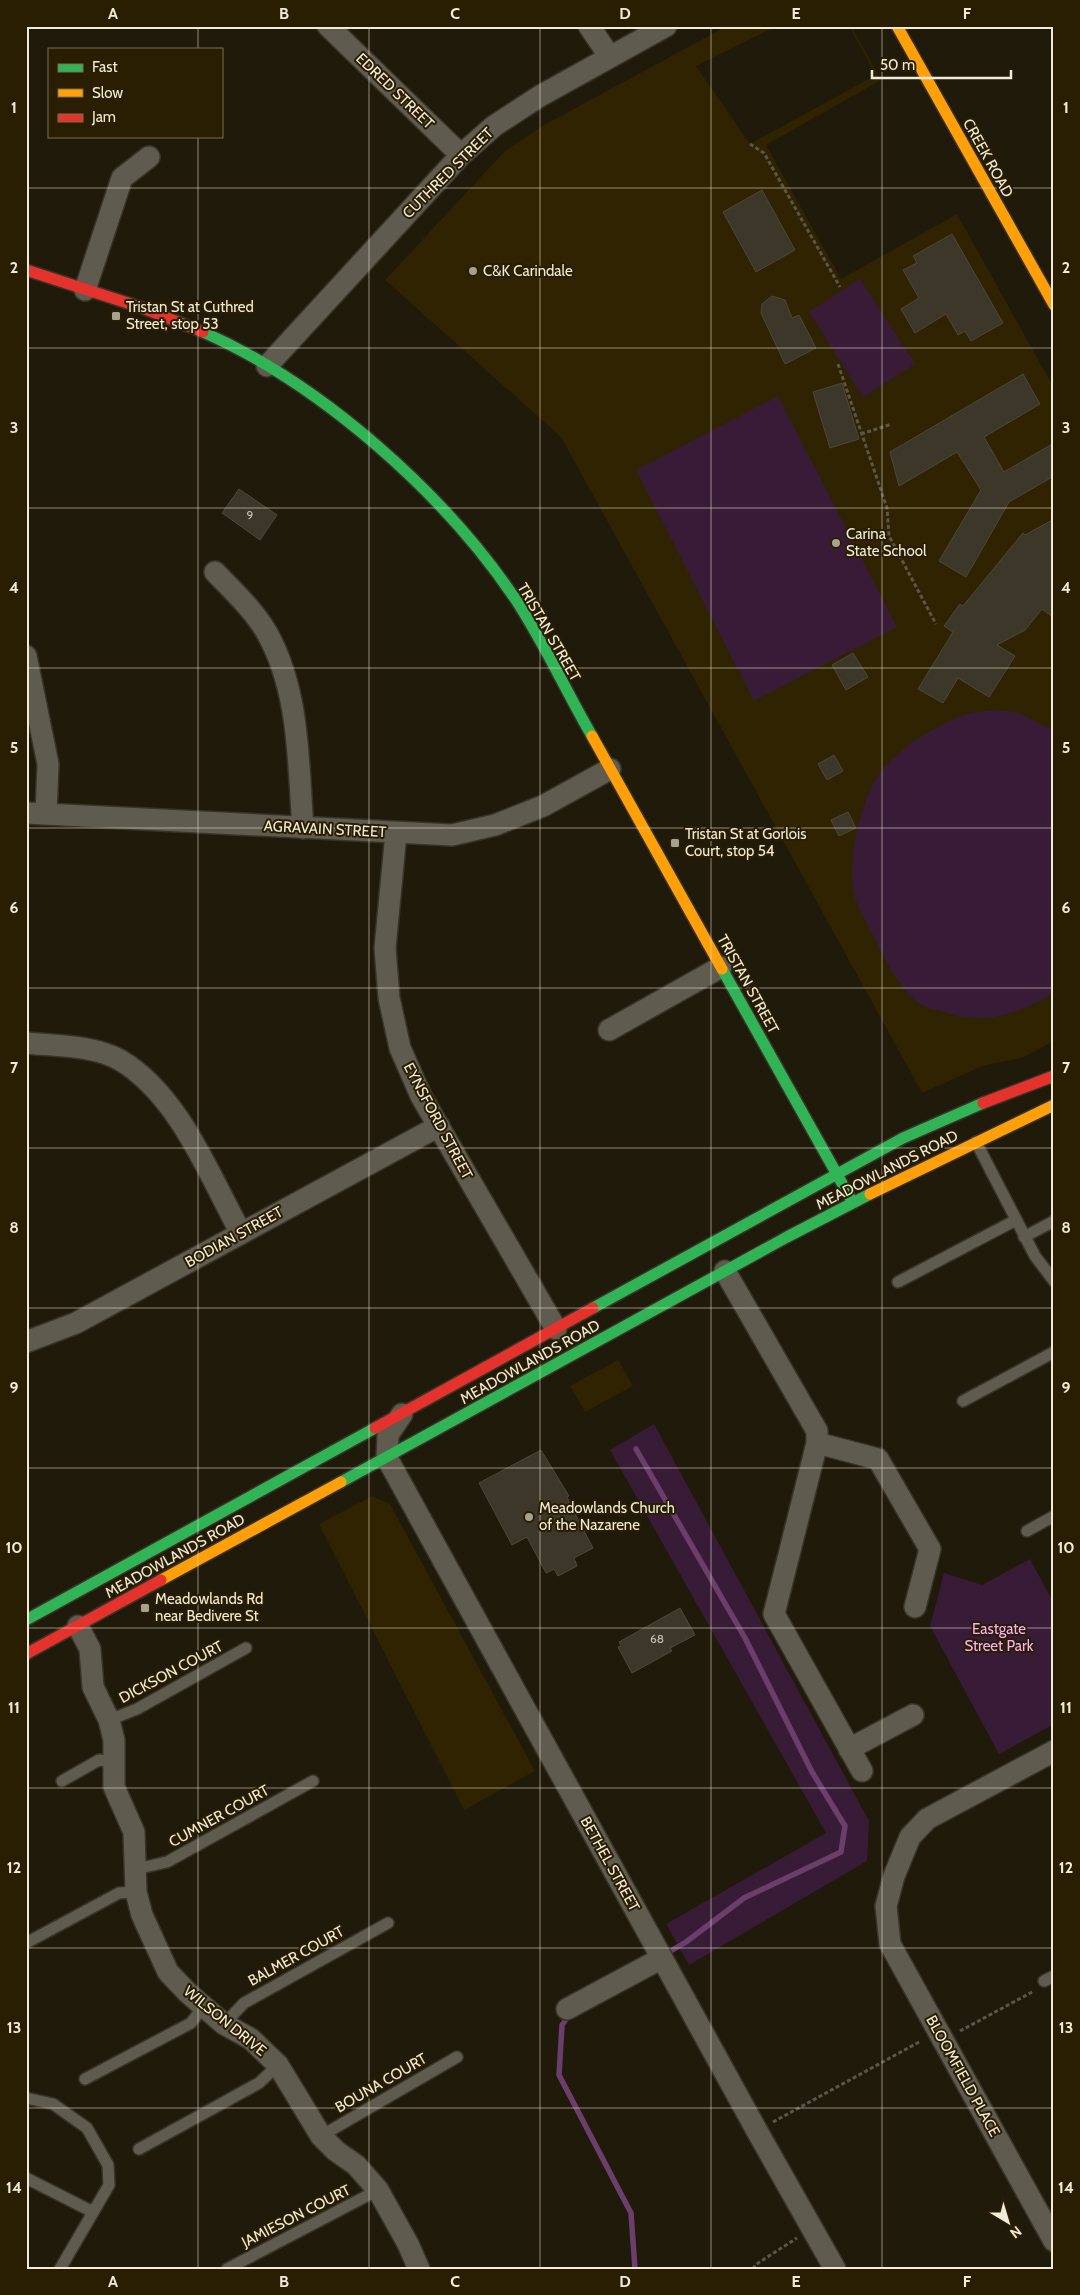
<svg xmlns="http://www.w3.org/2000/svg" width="1080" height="2295" viewBox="0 0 1080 2295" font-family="Cabin,sans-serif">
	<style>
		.built { fill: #302301 }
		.green { fill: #381c37 }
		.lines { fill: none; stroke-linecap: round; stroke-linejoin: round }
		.stream { stroke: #6c3e6b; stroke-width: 5.5 }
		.building { fill: #3c3728; stroke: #4e483b }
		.lane-casing { stroke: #383329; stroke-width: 14 }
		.street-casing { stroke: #383329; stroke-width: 24 }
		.fast-casing { stroke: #383329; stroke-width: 14 }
		.slow-casing { stroke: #383329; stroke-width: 14 }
		.jam-casing { stroke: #383329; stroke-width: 14 }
		.path { stroke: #5a564b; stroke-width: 3; stroke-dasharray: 4 2.5; stroke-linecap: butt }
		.lane { stroke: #605b4f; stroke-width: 11 }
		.street { stroke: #605b4f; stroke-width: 21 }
		.fast { stroke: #30b455; stroke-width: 11 }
		.slow { stroke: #ff9f0a; stroke-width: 11 }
		.jam { stroke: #e5322d; stroke-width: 11 }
		.grid { fill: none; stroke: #f1ead9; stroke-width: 1; stroke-opacity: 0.55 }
		.poi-dot { fill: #a8a191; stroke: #291e01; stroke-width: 2 }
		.labels { text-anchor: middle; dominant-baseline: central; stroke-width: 4; stroke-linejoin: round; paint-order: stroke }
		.number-label { font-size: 12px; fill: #c4bdad }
		.street-label { font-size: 15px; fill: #f1ead9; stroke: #291e01 }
		.poi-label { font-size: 15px; fill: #f1ead9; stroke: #291e01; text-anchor: start }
		.park-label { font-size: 15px; fill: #f9b0fc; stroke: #291e01 }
		.neatline { fill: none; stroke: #f1ead9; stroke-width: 2 }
		.grid-label { font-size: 16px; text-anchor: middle; font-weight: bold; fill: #f1ead9 }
	</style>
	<rect width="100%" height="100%" fill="#201a0a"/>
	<path class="built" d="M727,26H777L696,66L750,144L876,75L849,26H851L881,80L766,145L841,279L957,214L1054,388V1041L1022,1058L985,1065L922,1093L561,437L385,280L505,151L544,125Z
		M618,1360L633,1386L585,1412L570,1386Z
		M372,1496L390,1504L535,1771L464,1810L319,1524Z"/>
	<path class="green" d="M860,279L915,364L863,397L809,312Z
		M778,396L897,627L754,701L636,470Z
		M998,710L1019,713L1054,731V992C1018,1016 981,1026 940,1011C934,1009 927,1008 922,1005C900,991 887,963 876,941C870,927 854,903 853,889C849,858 859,809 874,782C892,752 932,727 964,715C974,711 987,711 998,710Z
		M654,1424L869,1821L867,1861L689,1965L666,1924L826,1833L610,1450Z
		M1030,1559L1054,1604V1724L999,1754L930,1626L944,1573L982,1585Z"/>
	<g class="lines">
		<path class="stream" d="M636,1449L745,1638L812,1772L845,1826L841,1852L744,1898L686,1942L664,1955
			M570,2014L562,2025L559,2075L631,2213L635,2269"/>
	</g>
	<path class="building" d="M762,190L795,250L756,272L723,212Z
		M952,234L1003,323L971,341L965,331L958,335L946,314L915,333L901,309L919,298L903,270L917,263L913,256Z
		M772,296L785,300L792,318L799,315L816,348L785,364L761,313L762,304Z
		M1023,374L1040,404L984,437L1004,472L1054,443V476L1009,502L966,577L939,561L981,490L957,452L899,486L890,452Z
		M842,383L859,439L830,448L813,392Z
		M239,489L277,515L260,540L222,513Z
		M1054,519V618L1042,609L1025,630L997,645L1015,656L989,697L958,678L943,703L918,689L953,632L944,626L960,604L963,606L1023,533L1025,535Z
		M853,653L868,677L846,690L832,665Z
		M834,755L843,771L827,780L818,764Z
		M848,812L856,828L839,836L831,820Z
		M541,1450L569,1496L567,1497L573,1510L593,1548L574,1558L577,1566L558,1576L554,1569L546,1573L527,1537L512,1545L479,1483Z
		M680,1608L695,1635L670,1648L672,1651L632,1673L618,1647L621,1646L619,1642Z"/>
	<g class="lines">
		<g class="lane-casing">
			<path id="lane" d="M976,1142L1035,1256L1054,1281
				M1024,1237L1054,1221
				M898,1282L1016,1220
				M963,1401L1054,1352
				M1027,1531L1054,1516
				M109,1720L137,1709L246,1648
				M62,1781L99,1760L112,1762
				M136,1869L167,1862L313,1781
				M26,1943L119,1893L136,1892
				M1044,1981L1054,1976
				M224,2024L244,2003L388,1923
				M85,2079L191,2023L204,2006
				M26,2098L53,2104L87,2128L108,2165L109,2185L60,2269
				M321,2136L457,2057
				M139,2149L259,2083L278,2065
				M26,2178L93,2212
				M227,2269L378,2190"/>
		</g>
		<g class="street-casing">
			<path id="street" d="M328,26L461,155
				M589,26L610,57
				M85,290L122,178L149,157
				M267,366L461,155L494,126L540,96L666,26
				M215,572C233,591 254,610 267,633C300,692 298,763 303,828
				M26,656L48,764L46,814
				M26,813L452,835L495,825L543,806L610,769
				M396,833L385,948L389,998L400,1048L421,1096L556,1329
				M609,1030L721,967
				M26,1043C56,1046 93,1045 120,1060C179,1095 209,1175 241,1233
				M725,1271L817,1431V1443L774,1614L862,1771
				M26,1342L76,1323L439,1126
				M402,1414L388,1435L387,1458L757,2131L835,2269
				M817,1443L878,1459L930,1549L915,1607
				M78,1626L90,1649L93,1687L109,1720L114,1740V1787L134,1832L136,1892L142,1915L168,1972L188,1993L224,2024L251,2039L278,2065L321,2136L336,2151L356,2165L378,2190L408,2244L419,2269
				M849,1749L913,1715
				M1054,1751L927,1819L910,1837L894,1876L886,1906L890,1944L1054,2241
				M567,2009L662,1958"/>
		</g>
		<g class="fast-casing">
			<path id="fast" d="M203,332C321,384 444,493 516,600C544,643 566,691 592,736
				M722,969L853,1203
				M593,1308L903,1138L983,1103
				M341,1482L787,1237L870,1194
				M26,1620L375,1428"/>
		</g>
		<g class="slow-casing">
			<path id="slow" d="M897,26L1054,305
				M592,736L722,969
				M870,1194L1054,1105
				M161,1580L341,1482"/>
		</g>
		<g class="jam-casing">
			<path id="jam" d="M26,270L140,307L203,332
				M983,1103L1054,1076
				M375,1428L593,1308
				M26,1654L161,1580"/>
		</g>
		<path class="path" d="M750,144L764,153L840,287
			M838,364L887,508L889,536L936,624
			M861,434L892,424
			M960,2031L1034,1991
			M773,2122L921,2041
			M753,2269L755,2265L797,2238"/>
		<use href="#lane" class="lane"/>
		<use href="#street" class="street"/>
		<use href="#fast" class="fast"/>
		<use href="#slow" class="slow"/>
		<use href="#jam" class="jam"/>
	</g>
	<path class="grid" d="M198,26V49M369,26V2269M540,26V2269M711,26V2269M882,26V2269M198,136V2269M26,188H1054M26,348H1054M26,508H1054M26,668H1054M26,828H1054M26,988H1054M26,1148H1054M26,1308H1054M26,1468H1054M26,1628H1054M26,1788H1054M26,1948H1054M26,2108H1054"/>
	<g class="poi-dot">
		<circle cx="473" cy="271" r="5"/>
		<rect x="111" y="311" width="10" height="10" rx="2.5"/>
		<circle cx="836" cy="543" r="5"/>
		<rect x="670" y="838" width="10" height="10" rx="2.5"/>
		<circle cx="529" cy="1517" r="5"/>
		<rect x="140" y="1603" width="10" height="10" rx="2.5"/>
	</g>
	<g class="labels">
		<g class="number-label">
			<text x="250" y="514">9</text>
			<text x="657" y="1638">68</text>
		</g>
		<g class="street-label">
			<text transform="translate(395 91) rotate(44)">EDRED STREET</text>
			<text transform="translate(988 158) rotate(61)">CREEK ROAD</text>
			<text transform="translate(448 173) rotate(-45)">CUTHRED STREET</text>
			<text transform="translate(549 632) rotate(60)">TRISTAN STREET</text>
			<text transform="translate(325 829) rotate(3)">AGRAVAIN STREET</text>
			<text transform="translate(748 984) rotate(61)">TRISTAN STREET</text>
			<text transform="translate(438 1121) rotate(62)">EYNSFORD STREET</text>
			<text transform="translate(887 1170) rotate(-27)">MEADOWLANDS ROAD</text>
			<text transform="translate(234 1237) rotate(-29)">BODIAN STREET</text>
			<text transform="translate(530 1362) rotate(-29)">MEADOWLANDS ROAD</text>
			<text transform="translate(175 1556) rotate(-29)">MEADOWLANDS ROAD</text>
			<text transform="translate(171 1672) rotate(-28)">DICKSON COURT</text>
			<text transform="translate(219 1816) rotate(-29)">CUMNER COURT</text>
			<text transform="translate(610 1864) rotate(61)">BETHEL STREET</text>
			<text transform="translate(296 1956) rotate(-29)">BALMER COURT</text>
			<text transform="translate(225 2021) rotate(39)">WILSON DRIVE</text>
			<text transform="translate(963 2076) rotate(61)">BLOOMFIELD PLACE</text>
			<text transform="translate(381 2083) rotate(-30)">BOUNA COURT</text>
			<text transform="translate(296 2216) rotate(-27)">JAMIESON COURT</text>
		</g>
		<g class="poi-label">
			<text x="483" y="271">C&amp;K Carindale</text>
			<text x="126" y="307">Tristan St at Cuthred<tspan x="126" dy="17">Street, stop 53</tspan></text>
			<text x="846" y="534">Carina<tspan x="846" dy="17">State School</tspan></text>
			<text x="685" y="834">Tristan St at Gorlois<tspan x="685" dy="17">Court, stop 54</tspan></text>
			<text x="539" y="1508">Meadowlands Church<tspan x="539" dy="17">of the Nazarene</tspan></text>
			<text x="155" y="1599">Meadowlands Rd<tspan x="155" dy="17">near Bedivere St</tspan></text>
		</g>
		<g class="park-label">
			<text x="999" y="1629">Eastgate<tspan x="999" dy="17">Street Park</tspan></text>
		</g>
	</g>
	<rect width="1080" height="2295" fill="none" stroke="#291e01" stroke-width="55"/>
	<rect x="48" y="48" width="175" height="90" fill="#291e01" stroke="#797057"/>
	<rect x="58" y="64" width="25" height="8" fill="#30b455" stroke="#797057"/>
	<text x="92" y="72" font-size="15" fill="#f1ead9">Fast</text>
	<rect x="58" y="89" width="25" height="8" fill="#ff9f0a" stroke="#797057"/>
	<text x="92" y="98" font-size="15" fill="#f1ead9">Slow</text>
	<rect x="58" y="114" width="25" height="8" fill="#e5322d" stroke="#797057"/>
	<text x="92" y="122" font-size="15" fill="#f1ead9">Jam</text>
	<g transform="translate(1008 2222) rotate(142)" stroke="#291e01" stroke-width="4" paint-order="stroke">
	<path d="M0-4L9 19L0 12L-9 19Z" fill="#f1ead9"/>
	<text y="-8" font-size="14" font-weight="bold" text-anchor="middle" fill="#f1ead9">N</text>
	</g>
	<path d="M872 70v8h139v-8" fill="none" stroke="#f1ead9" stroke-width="2.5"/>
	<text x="880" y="70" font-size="15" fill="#f1ead9" stroke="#291e01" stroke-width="4" paint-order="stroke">50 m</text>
	<rect x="28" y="28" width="1024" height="2240" class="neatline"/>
	<g class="grid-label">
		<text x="113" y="19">A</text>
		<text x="284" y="19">B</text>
		<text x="455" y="19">C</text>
		<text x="625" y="19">D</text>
		<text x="796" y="19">E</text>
		<text x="967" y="19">F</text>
		<text x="14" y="113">1</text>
		<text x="1066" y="113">1</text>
		<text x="14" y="273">2</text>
		<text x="1066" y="273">2</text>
		<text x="14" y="433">3</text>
		<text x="1066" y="433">3</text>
		<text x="14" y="593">4</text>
		<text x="1066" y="593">4</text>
		<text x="14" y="753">5</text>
		<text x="1066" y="753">5</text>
		<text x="14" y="913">6</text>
		<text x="1066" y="913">6</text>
		<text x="14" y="1073">7</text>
		<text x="1066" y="1073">7</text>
		<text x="14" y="1233">8</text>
		<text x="1066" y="1233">8</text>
		<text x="14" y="1393">9</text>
		<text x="1066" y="1393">9</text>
		<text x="14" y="1553">10</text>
		<text x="1066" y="1553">10</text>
		<text x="14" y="1713">11</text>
		<text x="1066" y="1713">11</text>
		<text x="14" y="1873">12</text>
		<text x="1066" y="1873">12</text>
		<text x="14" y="2033">13</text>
		<text x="1066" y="2033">13</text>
		<text x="14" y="2193">14</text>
		<text x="1066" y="2193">14</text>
		<text x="113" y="2287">A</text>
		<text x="284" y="2287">B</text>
		<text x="455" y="2287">C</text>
		<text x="625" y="2287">D</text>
		<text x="796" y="2287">E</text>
		<text x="967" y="2287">F</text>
	</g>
</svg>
